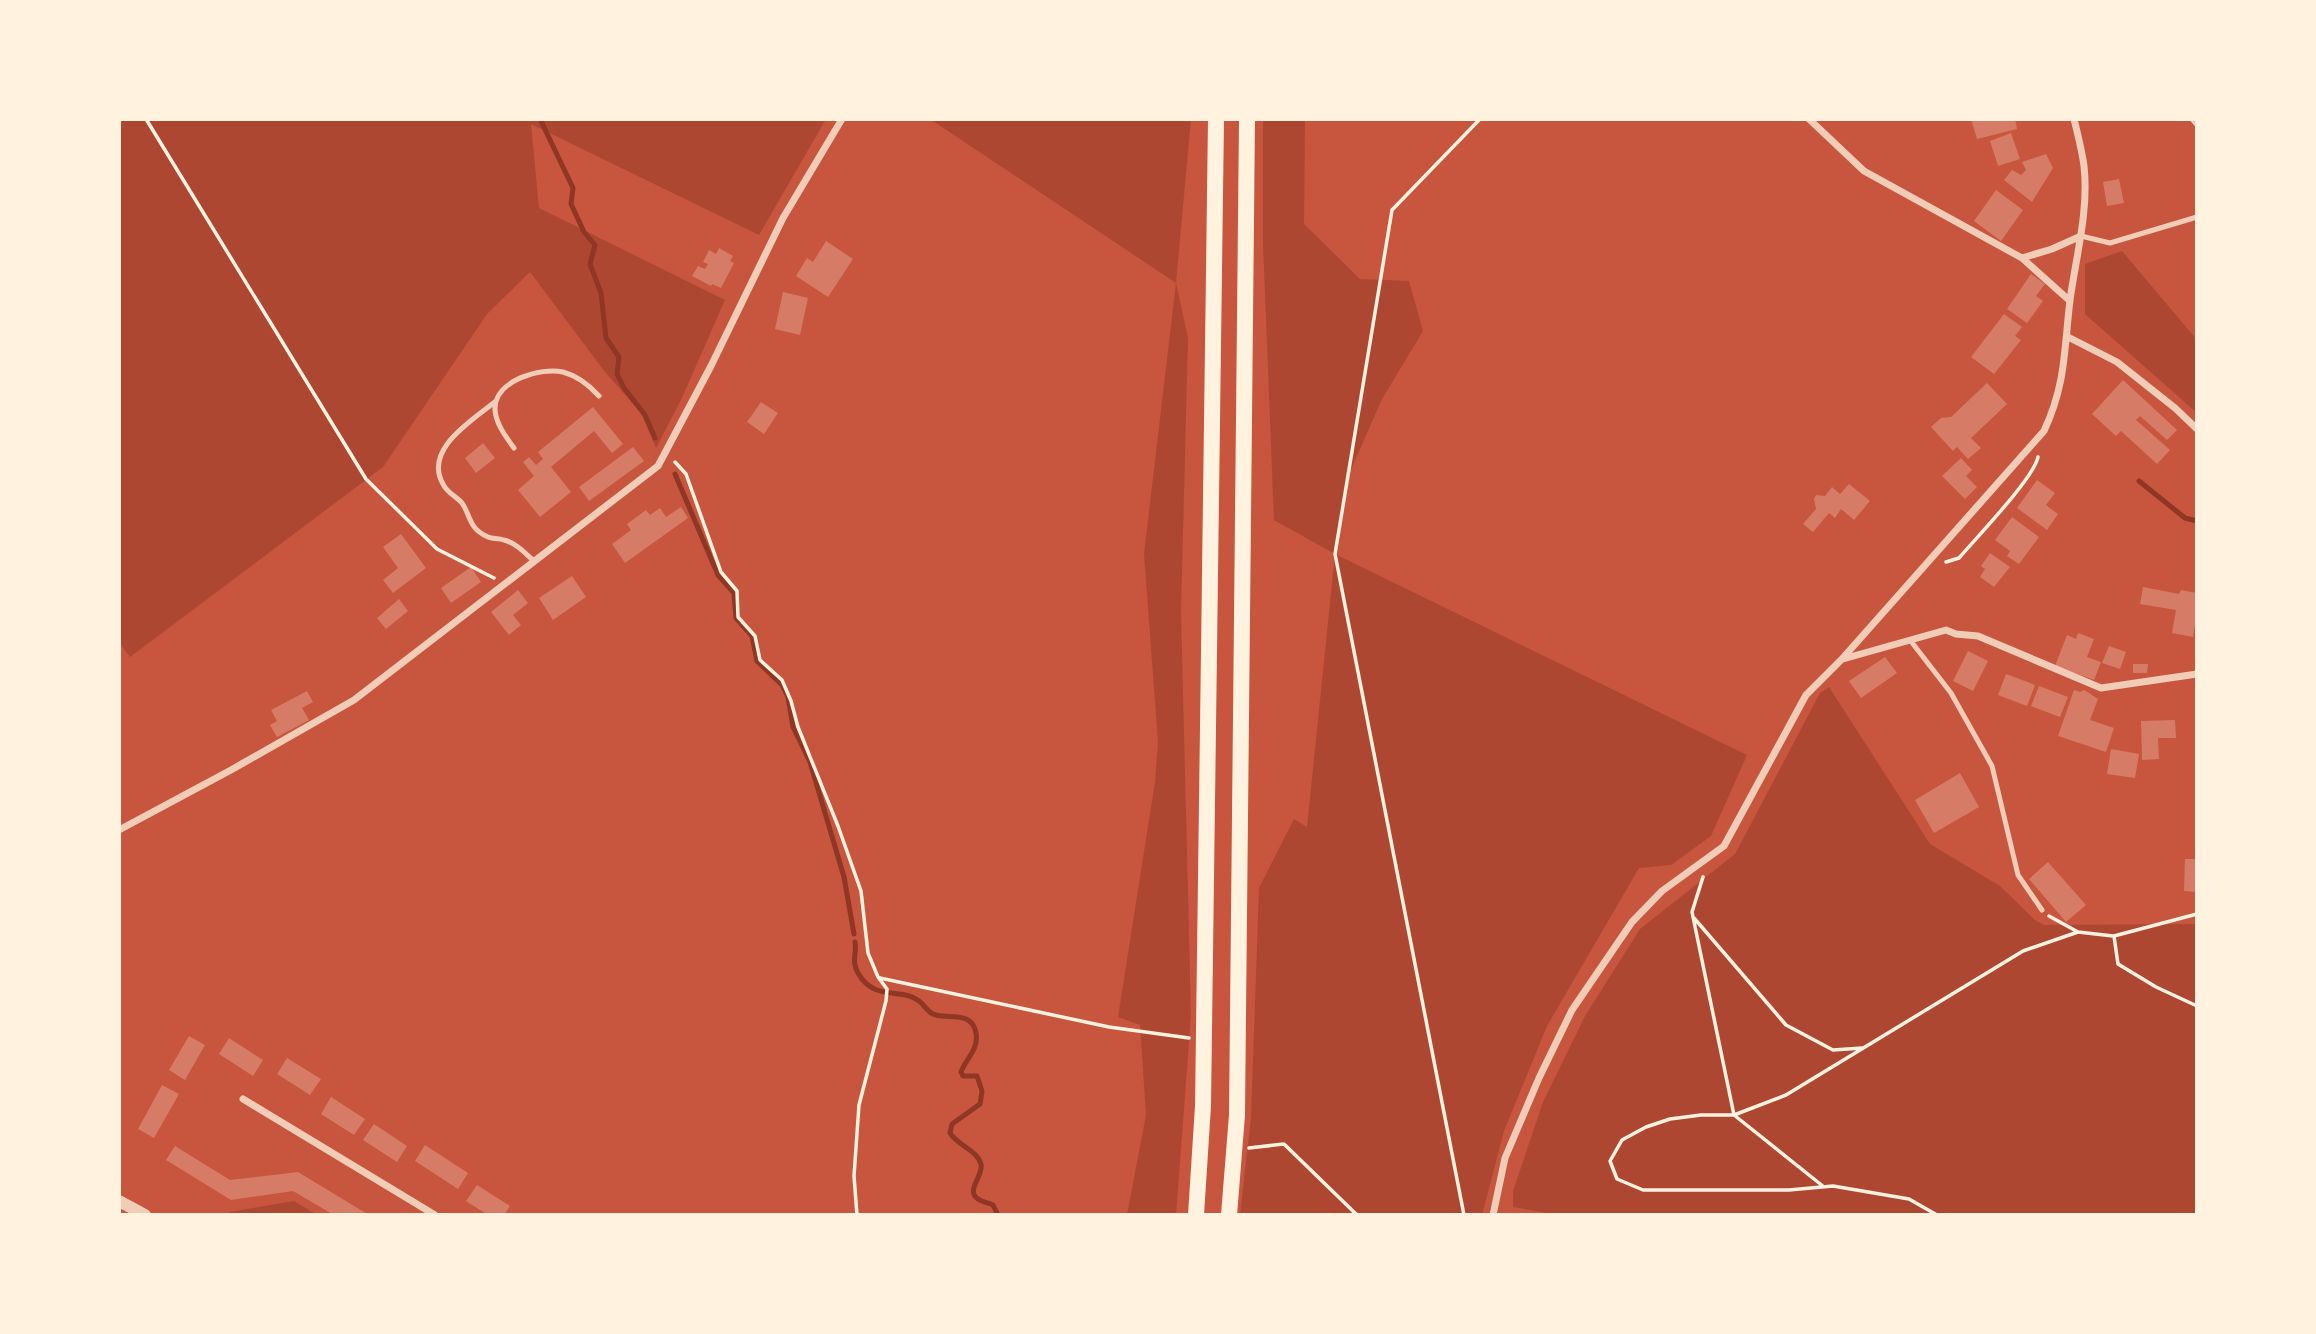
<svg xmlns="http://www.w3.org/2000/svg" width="2316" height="1334" viewBox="0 0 2316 1334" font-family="'Work Sans',sans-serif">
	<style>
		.green { fill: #ae4732 }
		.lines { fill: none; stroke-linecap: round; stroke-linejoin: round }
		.stream { stroke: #8f3625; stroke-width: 5 }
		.building { fill: #d67c66 }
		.path { stroke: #fff3e0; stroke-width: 3.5 }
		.service { stroke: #f1ccb7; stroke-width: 5 }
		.minor { stroke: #f1ccb7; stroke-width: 7 }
		.tertiary { stroke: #f1ccb7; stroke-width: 12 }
		.trunk { stroke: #fff3e0; stroke-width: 16 }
	</style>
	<rect width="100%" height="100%" fill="#c8553d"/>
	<path class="green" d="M119,119H826L759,235L531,124L539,208L725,300L681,400L656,448L641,413L605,372L530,272L487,314L383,467L130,657L119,642Z
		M930,119H1191L1176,283L1188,338L1181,611L1191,1016L1176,1215H1127L1146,1115L1140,1025L1118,1017L1155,782L1158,742L1144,554L1176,283Z
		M1263,119H1305L1304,224L1360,279L1409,281L1423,331L1382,399L1346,481L1335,554L1747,755L1711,836L1671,865L1639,868L1547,1026L1504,1131L1482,1215H1240L1251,1118L1259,888L1294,819L1307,827L1335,554L1274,520L1263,243Z
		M2122,251L2197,340V413L2085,314V264Z
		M1829,687L1930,844L2000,886L2035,920L2044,925L2197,924V1215H1557L1513,1207V1191L1543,1102L1585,1016L1640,929L1735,854L1820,693Z
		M294,1201L317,1215H228L229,1212Z"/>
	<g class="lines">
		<path class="stream" d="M540,119L573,188L571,204L584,232L595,245L590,264L601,293L606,338L619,357L617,374L624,388L645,415L655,438
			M675,474L718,575L734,593L736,618L752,636L757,661L782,685L788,697L793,727L810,762L844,877L854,934
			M2139,481L2185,518L2197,521
			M855,942C857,954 851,961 858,973C874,1002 902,987 919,1001C926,1006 927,1013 936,1015C951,1019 972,1011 976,1033C979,1050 966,1058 961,1072L963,1076H977L982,1091L980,1104L952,1124L950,1133C957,1145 977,1150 981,1164C984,1175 965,1191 978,1199C982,1202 989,1203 993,1205L998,1215"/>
	</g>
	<path class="building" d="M1971,119H2015L2017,129L1977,139Z
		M2011,133L2020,159L1998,166L1990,141Z
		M2046,154L2053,168L2032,202L2004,180L2012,170L2021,175L2026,170L2022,162Z
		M2119,179L2124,203L2107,206L2103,182Z
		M1996,190L2023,210L2001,241L1974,221Z
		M826,241L853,259L828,297L796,276L807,258L813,262Z
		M719,248L733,256L730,261L734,263L721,288L712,284L711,286L692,276L698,266L705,269L708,264L703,262L709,250L716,254Z
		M2031,274L2045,284L2036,296L2043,301L2027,323L2007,309Z
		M783,292L808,298L800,335L775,329Z
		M2004,314L2022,327L2015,336L2021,340L1994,374L1971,357Z
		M2123,380L2177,430L2167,440L2140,416L2136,420L2170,450L2157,464L2121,431L2116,436L2092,414Z
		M1987,383L2007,404L1971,438L1981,448L1968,459L1957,447L1953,451L1931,427L1941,418L1951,417Z
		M761,402L778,413L764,434L747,422Z
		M593,407L623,444L612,453L594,431L551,467L571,492L540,517L518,490L534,476L523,462L529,457L536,465L543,459L538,452Z
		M483,443L495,458L476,473L465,458Z
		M633,447L644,461L589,501L579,487Z
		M1961,458L1972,470L1966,476L1977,487L1965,499L1942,476Z
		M2037,480L2055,493L2046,505L2058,514L2047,530L2017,508Z
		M1849,484L1870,501L1854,520L1841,509L1835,518L1829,513L1813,532L1803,524L1816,509L1814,499L1816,495L1825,496L1832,487L1840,494Z
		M681,507L688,518L625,563L612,544L631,530L627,524L646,510L650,515L660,508L666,517Z
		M2012,517L2039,537L2019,564L2007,556L2010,551L1995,540Z
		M401,534L426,568L393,593L383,580L398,568L383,547Z
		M1990,553L2010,567L1994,587L1980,577L1985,569L1981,566Z
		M471,567L481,582L451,603L441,588Z
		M572,576L586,597L553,620L539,598Z
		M2143,587L2179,594L2181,590L2197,593V613L2193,637L2172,633L2176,610L2140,604Z
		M518,590L528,603L513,615L521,625L509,635L491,612Z
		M399,599L408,611L386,629L377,618Z
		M2078,633L2094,639L2087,657L2101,662L2094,680L2055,666L2067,635L2076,639Z
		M2109,646L2126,652L2120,669L2102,663Z
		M1968,651L1988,661L1973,691L1953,681Z
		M1885,657L1897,673L1861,698L1849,681Z
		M2133,664H2148L2147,673H2133Z
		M2006,674L2035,685L2027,706L1998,695Z
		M2039,686L2068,697L2060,717L2031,706Z
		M2074,690L2080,692L2084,690L2098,699L2090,720L2114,728L2106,752L2058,736Z
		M307,691L313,702L302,708L309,720L277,737L270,725L277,721L271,710Z
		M2175,720L2176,738H2158L2159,759L2142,760L2141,721Z
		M2111,749L2139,754L2135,778L2107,774Z
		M1960,773L1979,807L1934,833L1915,800Z
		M2185,859H2197V892L2184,891Z
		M2048,862L2086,905L2066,922L2029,879Z
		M189,1036L205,1045L185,1080L169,1070Z
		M229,1038L263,1060L253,1076L219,1054Z
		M287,1058L321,1079L310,1095L277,1074Z
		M162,1085L179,1094L154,1138L138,1129Z
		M331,1097L365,1119L354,1135L321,1114Z
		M374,1124L407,1146L397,1162L363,1140Z
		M425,1145L468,1173L458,1189L415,1161Z
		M175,1146L230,1180L298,1172L369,1215H334L293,1191L231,1200L166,1160Z
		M477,1185L510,1206L504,1215H488L466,1201Z"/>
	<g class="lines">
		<path class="path" d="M146,119L366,479L437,549L494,578
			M675,462L686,474L721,572L737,591L738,617L755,636L760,660L782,680L791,701L798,727L838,826L861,891L868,953L878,977L887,989L886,1001L859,1105L854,1176L857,1215
			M1946,562L1959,558C1976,538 2034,478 2038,457
			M1703,877L1692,912L1734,1115L1824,1187
			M2197,914L2114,936L2118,964L2156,987L2197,1006
			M2049,916L2078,932L2113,936
			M1694,918L1786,1025L1833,1050L1862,1048
			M880,978L1109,1027L1189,1038
			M1249,1148L1284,1144L1357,1215
			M1464,1215L1335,554L1392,210L1480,119
			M1937,1215L1909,1199L1833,1186L1789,1190H1643L1617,1179L1610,1161L1622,1140L1646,1127L1670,1119L1701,1115H1734L1786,1095L2023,951L2078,932"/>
		<path class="service" d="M2192,119L2197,125
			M2081,236L2110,243L2197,217
			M496,401C473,420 423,449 443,484C447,493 456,496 462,503C471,516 468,528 488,537C492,539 498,538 504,540C516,543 525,553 534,561
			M514,448C506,437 496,424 495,410C494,380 541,367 563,372C578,376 589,385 599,396
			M1910,640L1951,693L1992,766L2018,875L2042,910"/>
		<path class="minor" d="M1809,119L1864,171L2022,258L2070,301
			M2022,258L2052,249L2081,236
			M2068,337L2117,362L2175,408L2197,429
			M1843,659L1946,630L1956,634L1978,636L2101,688L2197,674
			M119,830L231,770L354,700L658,466L711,366L783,218L842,119
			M243,1099L435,1215
			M1493,1215L1505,1158L1539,1078L1572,1010L1632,922L1662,891L1724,846L1806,695L1842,659L2044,431C2066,384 2064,350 2070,300C2076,256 2089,211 2084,166C2082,151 2078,135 2074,119"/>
		<path class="tertiary" d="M119,1201L145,1215"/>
		<path class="trunk" d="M1196,1215L1203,1106L1216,119
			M1229,1215L1237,1115L1247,119"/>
	</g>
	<rect width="2316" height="1334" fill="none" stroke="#fff3e0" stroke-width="242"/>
</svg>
